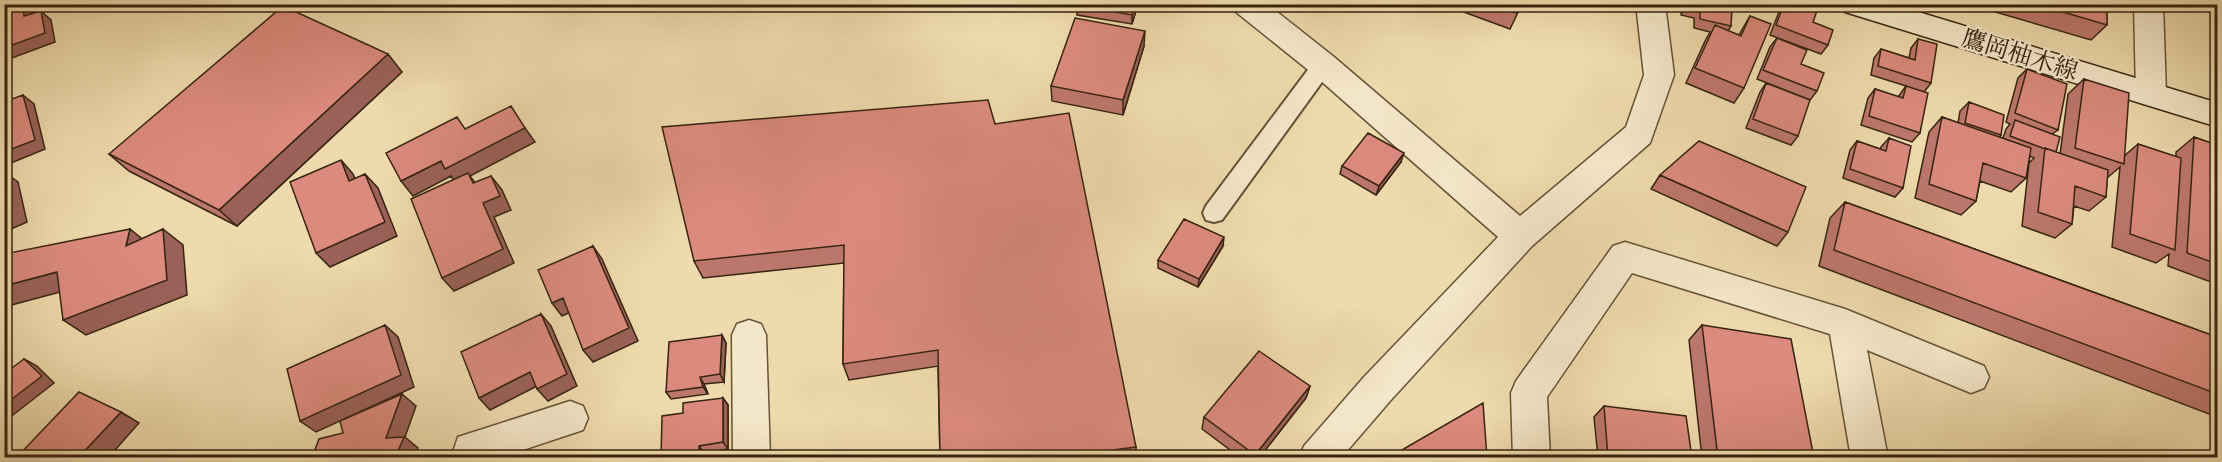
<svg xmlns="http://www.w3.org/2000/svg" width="2222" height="462" viewBox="0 0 2222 462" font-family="'EB Garamond','Noto Serif JP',serif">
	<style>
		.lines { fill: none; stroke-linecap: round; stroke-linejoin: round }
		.lane-casing { stroke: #655238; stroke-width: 4 }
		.street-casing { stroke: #655238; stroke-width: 3 }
		.secondary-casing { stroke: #372411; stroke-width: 3 }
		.lane { fill: #f4e7c9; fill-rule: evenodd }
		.street { fill: #f4e7c9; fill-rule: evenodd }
		.secondary { fill: #f4e7c9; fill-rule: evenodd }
		.wall { fill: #bc776c; stroke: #372411; stroke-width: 1.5 }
		.shaded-wall { fill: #996158; stroke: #372411; stroke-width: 1.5 }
		.building { fill: #db8a7d; stroke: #372411; stroke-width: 1.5 }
		.labels { text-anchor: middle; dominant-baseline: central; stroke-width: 5; stroke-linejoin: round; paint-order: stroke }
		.street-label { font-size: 24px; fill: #372411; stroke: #f4e7c9 }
	</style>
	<rect width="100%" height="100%" fill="#eedaac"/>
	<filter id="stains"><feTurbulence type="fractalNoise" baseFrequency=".00333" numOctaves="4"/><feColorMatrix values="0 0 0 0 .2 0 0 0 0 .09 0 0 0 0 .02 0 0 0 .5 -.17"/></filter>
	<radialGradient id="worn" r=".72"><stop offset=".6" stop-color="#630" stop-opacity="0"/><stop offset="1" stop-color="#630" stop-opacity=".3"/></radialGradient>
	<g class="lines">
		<g class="lane-casing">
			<path id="lane" d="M1323,57L1330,59L1333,65L1330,71L1222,220L1214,222L1206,220L1203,213L1206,206L1316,59Z"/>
		</g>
		<g class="street-casing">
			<path id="street" d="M1232,4H1267L1334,57L1520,216L1626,127L1644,75L1636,4H1665L1674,75L1650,143L1532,246L1390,401L1341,458H1299L1304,446L1364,377L1498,237L1312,73L1236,12Z
				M2134,4H2163L2166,94L2162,102L2151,106L2140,102L2136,94Z
				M1625,242L1845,309L1984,366L1989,377L1984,388L1971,393L1867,350L1888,458H1851L1830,334L1632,273L1547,397L1550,458H1513L1511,393L1516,381L1613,246Z
				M749,320L761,324L766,335L770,458H733L732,335L737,324Z
				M570,401L583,406L588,418L583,430L499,458H451L458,437Z"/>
		</g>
		<g class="secondary-casing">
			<path id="secondary" d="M1841,4H1892L2218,103V127L1845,12Z"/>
		</g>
		<use href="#lane" class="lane"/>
		<use href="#street" class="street"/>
		<use href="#secondary" class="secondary"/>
	</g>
	<path class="wall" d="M1077,4H1138L1132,24L1077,15Z
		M1442,4H1522L1510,29Z
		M1682,4H1732L1731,26L1728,31L1739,35L1750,16L1744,88L1734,103L1686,83L1705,41L1710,32L1694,28V18L1681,15Z
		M1782,4H1817L1813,22L1828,45L1821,54L1770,35Z
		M1968,4H2107V25L2091,40Z
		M2188,4H2217V15L2188,5Z
		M1777,38L1801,64L1817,91L1810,100L1757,79L1770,47Z
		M1918,39L1931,83L1924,92L1920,133L1912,142L1861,125L1868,98L1875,89L1898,97L1906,86L1871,75L1874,58L1881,49L1909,58L1911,48Z
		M1144,46L1123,115L1052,101L1051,86Z
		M2027,69L2058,130L2052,134L2056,152L2060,154L2068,94L2084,79L2124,156L2138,144L2176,157V152L2194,137L2217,145V283L2216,284L2168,266L2169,254L2156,263L2112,247L2120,167L2107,178L2106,197L2089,211L2074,206L2072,224L2055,238L2022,226L2029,163L2034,158L2030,156L2026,178L2011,192L1980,181L1976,201L1961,215L1915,198L1929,132L1942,117L1958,123L1960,111L1969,102L2001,135L2000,137L2003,138L2006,129L2010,124L2006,122L2018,78Z
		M402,72L237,226L129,171L109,154Z
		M1766,83L1798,136L1791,145L1746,128L1760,92Z
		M995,124L1136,447V458H940L938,366L849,380L843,364L844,263L703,278L694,261Z
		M1889,138L1903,188L1895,197L1843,178L1850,150L1857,141L1880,149L1881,147Z
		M1401,162L1376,195L1340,174L1342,166Z
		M1660,175L1788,232L1777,246L1651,189Z
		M1845,202L2217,337V417L1819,266L1830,218Z
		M1223,246L1198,287L1158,268V260Z
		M1702,325L1814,458H1702L1689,340Z
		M722,335L726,343L724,382L704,384L708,394L671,399L666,392Z
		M1310,386L1306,398L1259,458H1241L1202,429L1204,417Z
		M723,398L728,405V449L704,453V458L683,413Z
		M1604,406L1692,458H1598L1594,417Z"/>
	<path class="shaded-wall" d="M22,4L32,13L34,26L24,16Z
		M1135,4H1138L1132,24V15Z
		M41,11L51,20L55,42L4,61V48Z
		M1145,31L1144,46L1123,115V100Z
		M388,54L402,72L237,226L219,210Z
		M23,95L34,104L45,149L4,166V152Z
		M525,128L535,142L470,176L479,188L456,183L451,176L413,196L401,181L441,161Z
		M1404,153L1401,162L1376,195L1379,186Z
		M341,160L353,174L362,195L349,181Z
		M4,172L18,182L27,222L4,232Z
		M365,174L378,188L397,236L330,267L316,253Z
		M491,176L502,190L511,210L494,217L514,263L454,291L442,278L483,203Z
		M130,229L150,245L126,246Z
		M163,229L183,245L187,295L86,335L63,320Z
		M1224,237L1223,246L1198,287L1199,279Z
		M593,246L602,259L638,341L593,362L583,350Z
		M57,272L79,287L4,307V286Z
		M563,298L573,311L562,316L552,303Z
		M541,314L551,326L577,386L548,401L537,389Z
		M385,325L398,337L414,387L316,432L300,421Z
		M722,335L726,343L724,382L720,374Z
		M24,359L37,366L54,383L4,422V405Z
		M530,372L541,384L490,410L479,398Z
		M700,377L704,384L708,394L703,387Z
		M1310,386L1306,398L1259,458H1255V455Z
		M402,394L416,406L405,437L418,448L414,458H395L386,438Z
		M723,398L728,405V449L723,442Z
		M121,412L139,423L108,458H78Z
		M699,446L704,453V458H699Z"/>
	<path class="building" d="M18,4H22L24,16L41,11L45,33L4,48V9Z
		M1077,4H1135L1132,15L1077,5Z
		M1491,4H1521L1516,13Z
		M1686,4H1732L1731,26L1700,19V9L1686,6Z
		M1784,4H1817L1819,5L1813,22L1833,30L1828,45L1776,25Z
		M2036,4H2107V25Z
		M283,6L388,54L219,210L109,154Z
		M1750,16L1771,24L1744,88L1695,68L1715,25L1741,36Z
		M1075,18L1145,31L1123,100L1051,86Z
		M1777,38L1807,50L1801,64L1824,73L1817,91L1763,70Z
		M1918,39L1937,44L1931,83L1878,66L1881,49L1915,60Z
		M2027,69L2067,84L2058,130L2015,113Z
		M2084,79L2129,93L2124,164L2075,148Z
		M1766,83L1810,100L1798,136L1753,119Z
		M1906,86L1928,93L1920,133L1869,116L1875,89L1903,98Z
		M23,95L35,140L4,152V102Z
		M988,100L995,124L1069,113L1136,447L1053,458H940L938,350L843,364L844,245L694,261L662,127Z
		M1969,102L2004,115L2001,135L1965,123Z
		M511,106L525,128L445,169L441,161L401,181L386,153L457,117L465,129Z
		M1942,117L2031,148L2026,178L1983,163L1976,201L1929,184Z
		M2015,120L2060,137L2056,152L2045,148V149L2010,136Z
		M1368,133L1404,153L1379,186L1342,166Z
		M2194,137L2217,145V264L2187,253Z
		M1889,138L1911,146L1903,188L1850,169L1857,141L1886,151Z
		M1699,141L1806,187L1788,232L1660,175Z
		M2138,144L2181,158L2175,250L2130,234Z
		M2045,148L2108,170L2106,197L2075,186L2072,224L2038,212Z
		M341,160L349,181L365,174L385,222L316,253L290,182Z
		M468,173L473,183L491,176L500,196L483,203L503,249L442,278L411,199Z
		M4,191L9,208L4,210Z
		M1845,202L2217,337V394L1834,250Z
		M1184,219L1224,237L1199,279L1158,260Z
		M130,229L126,246L163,229L167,280L63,320L57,272L4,286V254Z
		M593,246L629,328L583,350L563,298L552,303L538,270Z
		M541,314L567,374L537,389L530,372L479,398L461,352Z
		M385,325L401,375L300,421L287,369Z
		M1702,325L1791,339L1814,458H1718Z
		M722,335L720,374L700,377L703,387L666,392L669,342Z
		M1259,351L1310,386L1255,455L1204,417Z
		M24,359L42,376L4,405V374Z
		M79,392L121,412L78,458H16Z
		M402,394L386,438L404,437L395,458H312L319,439L343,433L340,421Z
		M723,398V442L699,446V458H661L662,416L683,413V403Z
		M1483,403L1487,458H1388Z
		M1604,406L1686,416L1692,458H1608Z"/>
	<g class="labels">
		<g class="street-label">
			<text transform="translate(2020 54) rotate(17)">鷹岡柚木線</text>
		</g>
	</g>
	<rect width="2222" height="462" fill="none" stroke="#eedaac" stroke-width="24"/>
	<rect x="6" y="6" width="2210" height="450" fill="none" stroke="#372411" stroke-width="3"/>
	<rect x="12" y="12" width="2198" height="438" fill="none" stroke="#372411" stroke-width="1.5"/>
	<rect width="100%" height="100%" filter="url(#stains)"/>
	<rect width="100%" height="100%" fill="url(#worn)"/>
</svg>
